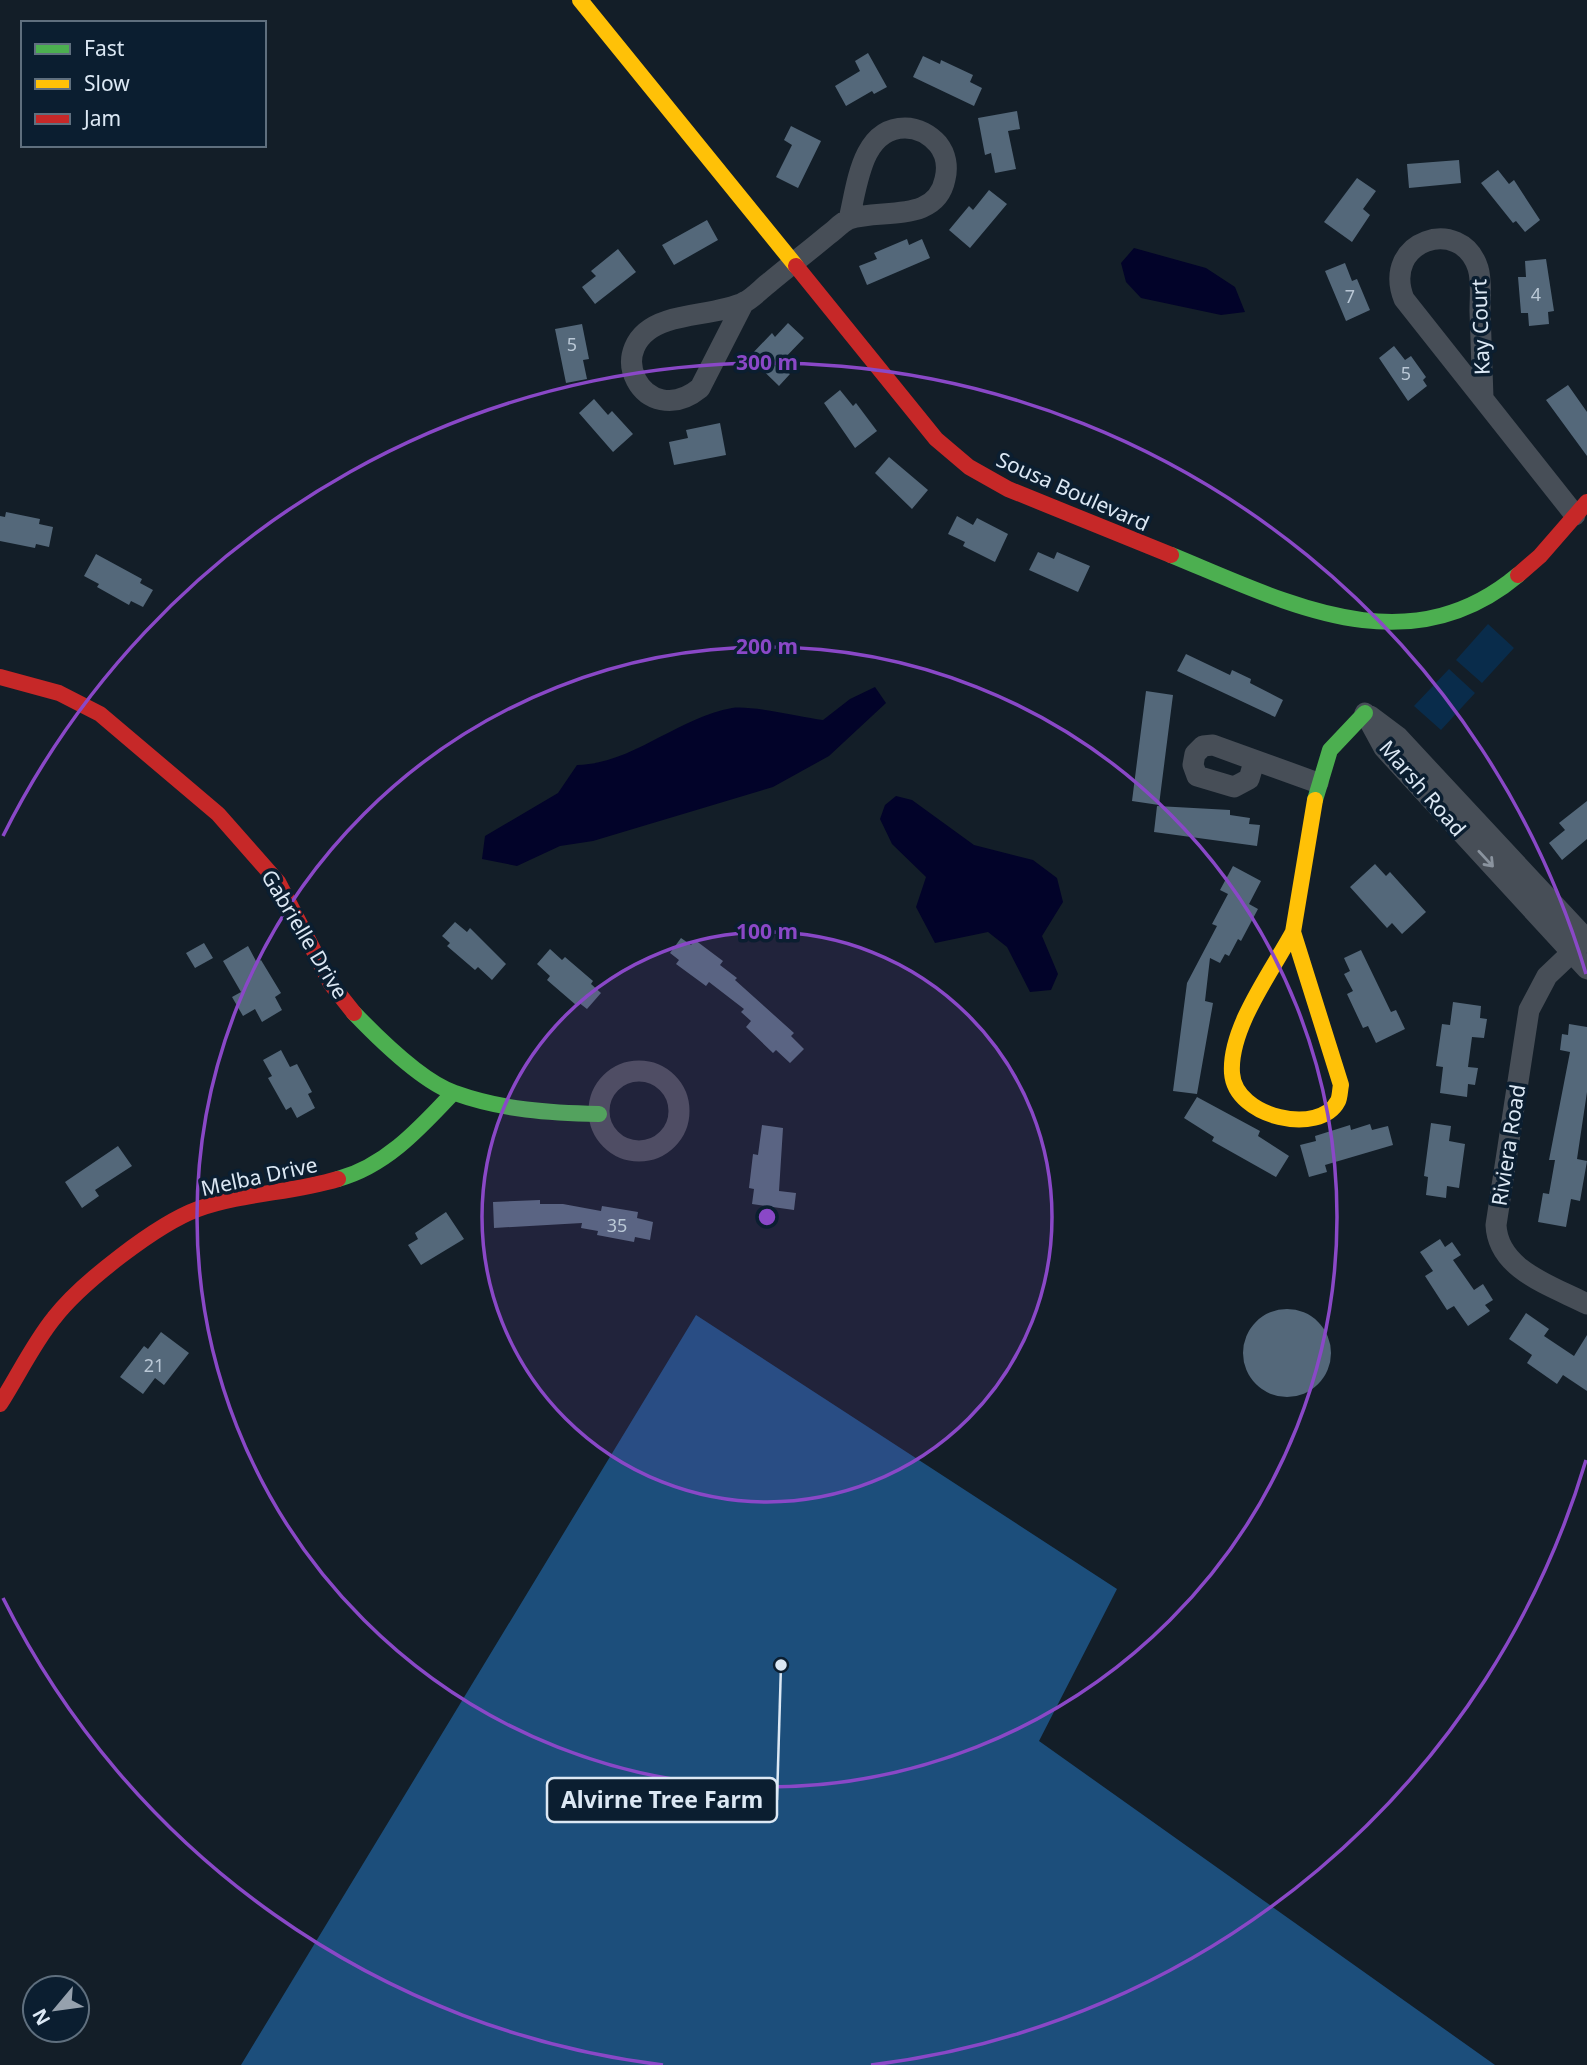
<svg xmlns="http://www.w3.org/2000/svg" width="1587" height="2065" viewBox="0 0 1587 2065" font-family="'Noto Sans',sans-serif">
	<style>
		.green { fill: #092c4b }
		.forest { fill: #1c4e7b }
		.water { fill: #020329 }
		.building { fill: #54687a }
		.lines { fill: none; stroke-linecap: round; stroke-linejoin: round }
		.street { stroke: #474e57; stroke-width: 21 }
		.fast { stroke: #4caf50; stroke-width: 16 }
		.slow { stroke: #ffc107; stroke-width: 16 }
		.jam { stroke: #c62828; stroke-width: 16 }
		.oneway { stroke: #8a939e }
		.ring { fill: none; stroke: #8a48c7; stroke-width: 3.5 }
		.labels { text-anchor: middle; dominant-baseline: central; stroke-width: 7; stroke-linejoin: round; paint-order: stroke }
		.number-label { font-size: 18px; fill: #bac8d6 }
		.street-label { font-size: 21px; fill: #dce8f4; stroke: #0b1e30 }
		.centre { fill: #8a48c7; stroke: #0b1e30; stroke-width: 3.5 }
		.ring-label { font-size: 21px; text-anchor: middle; font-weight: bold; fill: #8a48c7; stroke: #0b1e30; stroke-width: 7; stroke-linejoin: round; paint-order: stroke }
		.leader { fill: none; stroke: #dce8f4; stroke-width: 2.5 }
		.callout-dot { fill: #dce8f4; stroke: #0b1e30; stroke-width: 2.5 }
		.callout { fill: #0b1e30; stroke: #dce8f4; stroke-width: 2.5 }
		.callout-label { font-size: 23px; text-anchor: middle; font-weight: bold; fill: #dce8f4 }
	</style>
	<rect width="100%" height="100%" fill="#131e28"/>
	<path class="green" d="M1488,624L1514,648L1482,683L1456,660Z
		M1449,669L1475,693L1441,730L1414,706Z"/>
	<path class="forest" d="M696,1315L1117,1589L1039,1741L1495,2065H241Z"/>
	<path class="water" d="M1134,248L1206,268L1235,287L1245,312L1221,315L1141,298L1126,282L1121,263Z
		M875,687L886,703L829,756L773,787L593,841L560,846L517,866L482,859L485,836L558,793L577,765C632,764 677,718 732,708C751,705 801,717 823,720L850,699Z
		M896,796L912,800L974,845L1033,860L1057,878L1063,902L1042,936L1058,974L1051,990L1030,992L1007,947L988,932L935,943L916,907L926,877L892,844L880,819L885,805Z"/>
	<path class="building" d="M868,53L887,87L874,94L872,91L846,106L835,86L860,71L855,61Z
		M923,56L940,64L941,60L973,75L970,82L982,88L974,106L913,77Z
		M1017,111L1020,129L1008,131L1016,169L995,173L991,153L985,155L978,118Z
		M791,126L821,141L798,188L776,177L792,145L784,140Z
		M1459,160L1461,183L1409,188L1407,164Z
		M1498,170L1509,184L1514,180L1540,220L1525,232L1516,221L1513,223L1481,183Z
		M1357,178L1376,191L1363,209L1370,215L1352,242L1324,222Z
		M989,190L1007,204L970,248L949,230L969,206L973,210Z
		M707,220L718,240L674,265L662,245Z
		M907,239L909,245L922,239L930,258L867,285L859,266L877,259L874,253Z
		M618,249L636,272L595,304L582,287L596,276L591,271Z
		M1546,259L1554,311L1548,312L1549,324L1529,326L1528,313H1521L1518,277H1526L1525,261Z
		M1345,263L1352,281L1357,279L1370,310L1346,321L1325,271Z
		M788,323L804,338L779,364L790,374L779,386L749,357L772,333L775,337Z
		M582,324L589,359L583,360L587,379L566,383L555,329Z
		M1394,346L1405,360L1411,356L1426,377L1423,380L1427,386L1408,401L1379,358Z
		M1568,385L1587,412V456L1546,400Z
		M840,390L853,406L856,403L877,431L855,448L824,403Z
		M594,399L608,415L612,411L633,434L613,452L579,413Z
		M720,423L726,455L674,465L669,442L688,438L686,430Z
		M889,457L928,490L912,509L875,473Z
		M6,512L40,519L39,524L53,527L49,547L36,544L35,548L0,541V516L5,517Z
		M957,516L973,525L977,518L1008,534L995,562L963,546L965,542L948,534Z
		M1038,552L1054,559L1057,552L1090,566L1078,592L1029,570Z
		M96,554L142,579L140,583L153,590L143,607L131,601L129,605L97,587L99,584L84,576Z
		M1186,654L1230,675L1232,670L1251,679L1250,683L1283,700L1275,717L1177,671Z
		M1146,691L1173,695L1159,805L1132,801Z
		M1587,801V839L1562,860L1549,843L1565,830L1559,823Z
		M1157,806L1230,810V815L1250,818L1249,824L1260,825L1257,846L1154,832Z
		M1375,864L1386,876L1390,872L1426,912L1402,934L1392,923L1387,928L1350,887Z
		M1233,866L1261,881L1249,904L1258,909L1241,941L1238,939L1229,956L1225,954L1220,963L1210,958L1205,1001L1213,1003L1197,1094L1173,1091L1187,983L1217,926L1212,924L1228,894L1220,890Z
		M455,922L467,932L470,928L506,964L492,980L478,967L475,970L447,946L450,943L442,936Z
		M681,938L691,945L695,940L723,961L720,965L737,978L735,980L794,1033L791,1036L804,1049L790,1063L776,1050L773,1053L746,1027L751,1021L741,1012L744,1009L709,982L706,986L676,964L679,960L670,953Z
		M204,943L213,958L195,968L186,953Z
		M248,946L257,963L261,960L281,993L275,997L282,1010L262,1022L255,1009L243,1016L232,997L241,992L223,961Z
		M550,949L562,960L565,957L593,981L591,984L601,993L587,1009L578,1002L576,1005L547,980L550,976L537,964Z
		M1361,950L1391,1012L1396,1010L1405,1029L1376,1043L1368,1026L1363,1028L1347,994L1353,991L1344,974L1350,971L1344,958Z
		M1453,1002L1481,1006L1480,1018L1487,1019L1484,1038L1472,1037L1468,1067L1478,1068L1475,1085L1468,1084L1467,1097L1440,1093L1443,1067L1436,1066L1442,1024L1450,1025Z
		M1569,1024L1587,1027V1092L1577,1159L1587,1161L1580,1201L1571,1199L1566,1227L1538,1222L1543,1193L1549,1194L1555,1160H1549L1570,1052L1560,1050L1562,1034L1568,1035Z
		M281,1050L290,1067L297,1064L312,1092L308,1094L315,1108L297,1118L291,1107L286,1110L268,1078L272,1076L263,1060Z
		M1197,1097L1260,1131L1258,1136L1289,1156L1276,1177L1212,1141L1214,1137L1184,1118Z
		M1431,1123L1451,1126L1449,1141L1465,1144L1459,1188L1447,1186L1446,1198L1426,1195L1428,1177L1424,1176Z
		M1370,1124L1372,1130L1388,1126L1393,1145L1325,1165L1327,1172L1309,1177L1300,1145L1316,1141L1315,1136L1350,1125L1351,1130Z
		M762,1125L783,1128L779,1191L796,1193L794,1210L752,1204L754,1189L749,1188L753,1154L758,1155Z
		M118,1146L132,1166L95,1190L99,1196L82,1208L65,1182Z
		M540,1200V1204H563L601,1211L602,1206L638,1212L637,1218L653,1222L650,1240L635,1237L634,1242L597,1235L598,1231L581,1228L582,1223L494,1228L493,1202Z
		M446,1212L464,1239L421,1265L408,1245L418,1239L415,1233Z
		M1440,1239L1445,1247L1452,1242L1461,1255L1453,1260L1474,1290L1483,1284L1493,1300L1485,1305L1490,1311L1468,1326L1454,1306L1447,1310L1425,1276L1433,1271L1420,1252Z
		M1243 1353a44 44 0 1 1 88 0a44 44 0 1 1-88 0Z
		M1526,1313L1549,1329L1544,1336L1574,1356L1587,1335V1391L1563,1375L1557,1384L1527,1363L1532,1355L1509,1339Z
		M161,1332L189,1353L164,1385L155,1378L143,1394L120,1377L144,1346L148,1349Z"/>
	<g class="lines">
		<path class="street" d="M744,302L700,388C645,433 596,344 667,321C691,313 722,313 745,302C754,297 762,288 770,282C789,266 809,251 828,235C835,230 842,222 849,219C881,208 936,224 945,179C948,167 946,154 938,144C930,135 918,128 905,128C861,128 857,187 849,219
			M1483,398C1482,369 1481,340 1480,311C1480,297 1482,281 1478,268C1461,215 1381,240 1404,299L1575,515
			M1365,713L1384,748L1587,969
			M1370,716L1398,737L1587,940
			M1254,762L1249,779L1234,787L1197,776L1193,765L1195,754L1203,746L1213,745L1318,783
			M1587,938L1547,976L1529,1010L1496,1225C1498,1270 1552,1286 1587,1304
			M599 1111a40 40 0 1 1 80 0a40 40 0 1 1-80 0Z"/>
		<path class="fast" d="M1171,555C1286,602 1407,668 1518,575
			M1315,800L1330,750L1365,713
			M354,1013C378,1038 422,1082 455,1093C502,1110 550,1113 599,1114
			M338,1179C386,1166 420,1128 453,1093"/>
		<path class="slow" d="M580,0L796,266
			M1293,932C1272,971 1229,1028 1232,1073C1235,1118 1320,1136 1338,1101C1340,1097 1340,1089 1341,1085L1293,932L1315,800"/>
		<path class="jam" d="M796,266L936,439L969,467L1008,489L1171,555
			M1518,575L1540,556L1587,502
			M0,677L59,693L100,714L218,814L278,882L331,984L354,1013
			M0,1404C18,1376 33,1344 54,1318C81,1283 157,1224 198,1209C243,1193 292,1193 338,1179"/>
	</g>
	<defs><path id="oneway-shaft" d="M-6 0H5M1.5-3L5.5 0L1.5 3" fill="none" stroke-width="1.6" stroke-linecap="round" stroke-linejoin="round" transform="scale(1.75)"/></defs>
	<use class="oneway" href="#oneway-shaft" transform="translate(1486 859) rotate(47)"/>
	<circle cx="767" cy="1217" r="285" fill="#8a48c7" fill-opacity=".12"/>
	<g class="ring">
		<circle cx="767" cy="1217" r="285"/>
		<circle cx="767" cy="1217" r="570"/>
		<path d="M1586 1460A854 854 0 0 1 871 2065M663 2065A854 854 0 0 1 3 1598M3 836A854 854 0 0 1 1586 974"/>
	</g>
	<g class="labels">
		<g class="number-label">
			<text x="1536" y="294">4</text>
			<text x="1350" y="296">7</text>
			<text x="572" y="344">5</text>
			<text x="1406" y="373">5</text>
			<text x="617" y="1225">35</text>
			<text x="154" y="1365">21</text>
		</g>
		<g class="street-label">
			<text transform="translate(1480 327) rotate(-92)">Kay Court</text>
			<text transform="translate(1073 491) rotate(24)">Sousa Boulevard</text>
			<text transform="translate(1423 788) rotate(49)">Marsh Road</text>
			<text transform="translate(305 934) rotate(59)">Gabrielle Drive</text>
			<text transform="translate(1508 1145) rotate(-81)">Riviera Road</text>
			<text transform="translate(259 1176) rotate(-12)">Melba Drive</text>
		</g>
	</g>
	<circle cx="767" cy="1217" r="10" class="centre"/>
	<g class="ring-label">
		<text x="767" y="370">300 m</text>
		<text x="767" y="654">200 m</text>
		<text x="767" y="939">100 m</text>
	</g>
	<path class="leader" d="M781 1665L777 1800"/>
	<circle class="callout-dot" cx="781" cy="1665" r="7"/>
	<rect class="callout" x="547" y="1778" width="230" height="44" rx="7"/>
	<g class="callout-label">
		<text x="662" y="1808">Alvirne Tree Farm</text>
	</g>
	<rect x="21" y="21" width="245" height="126" fill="#0b1e30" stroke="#5f6f7e" stroke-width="2"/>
	<rect x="35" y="44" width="35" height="10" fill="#4caf50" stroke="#5f6f7e" stroke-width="2"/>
	<text x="84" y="56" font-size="21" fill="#dce8f4">Fast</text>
	<rect x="35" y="79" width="35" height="10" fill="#ffc107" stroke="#5f6f7e" stroke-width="2"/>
	<text x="84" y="91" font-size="21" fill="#dce8f4">Slow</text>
	<rect x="35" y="114" width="35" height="10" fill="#c62828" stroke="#5f6f7e" stroke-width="2"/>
	<text x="84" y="126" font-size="21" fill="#dce8f4">Jam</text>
	<g transform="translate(56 2009) rotate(241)"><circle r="33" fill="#0b1e30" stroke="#5f6f7e" stroke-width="2"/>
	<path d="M0-5L12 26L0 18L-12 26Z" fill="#96a1ad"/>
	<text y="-10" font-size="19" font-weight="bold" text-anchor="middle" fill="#dce8f4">N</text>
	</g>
</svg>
